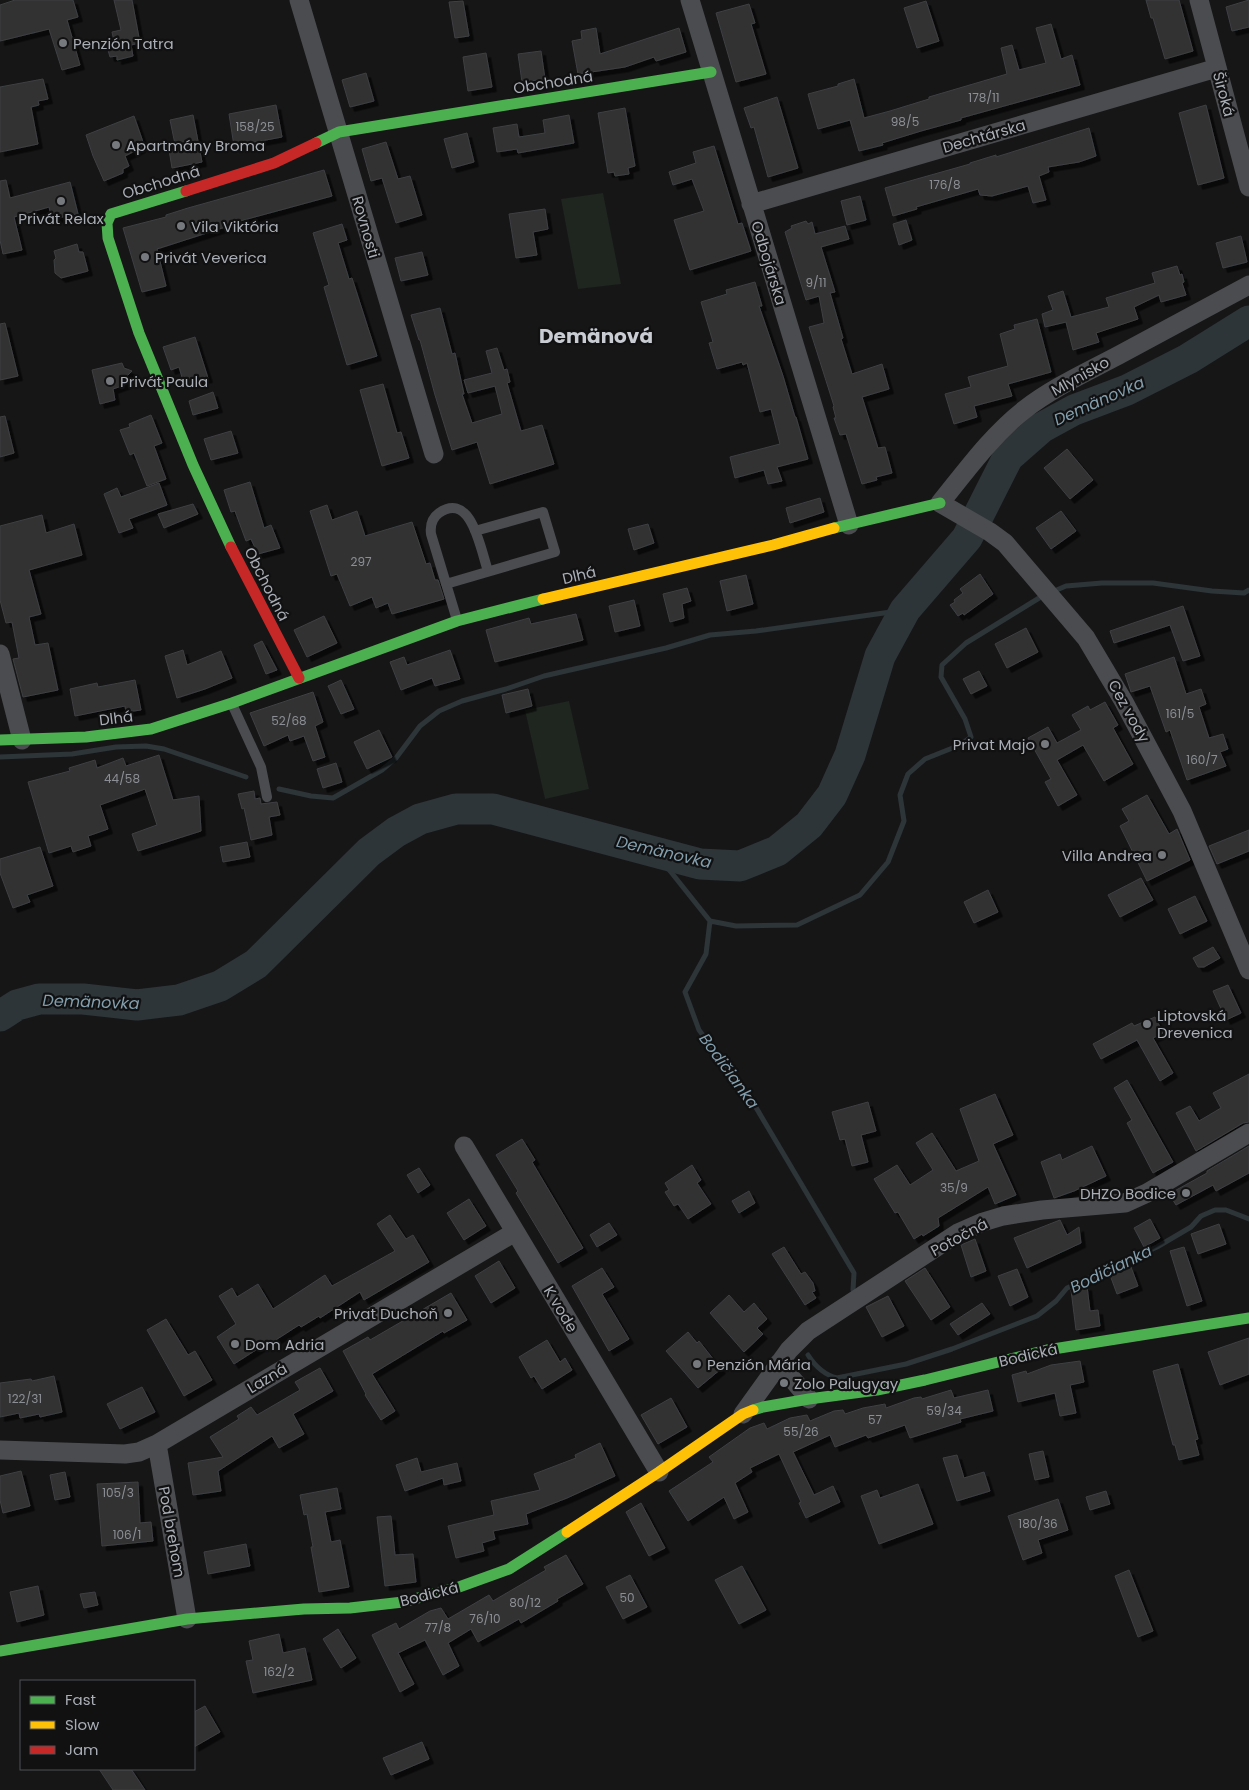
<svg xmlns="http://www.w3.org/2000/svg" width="1249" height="1790" viewBox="0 0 1249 1790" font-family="Poppins,sans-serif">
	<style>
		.grass { fill: #1f251f }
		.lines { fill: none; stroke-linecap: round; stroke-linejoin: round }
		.stream { stroke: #2d3539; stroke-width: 5 }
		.river { stroke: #2d3539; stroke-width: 31 }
		.building { fill: #313132; stroke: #3f4043; filter: url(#shadow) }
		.lane { stroke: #4b4c4f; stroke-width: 10 }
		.street { stroke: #4b4c4f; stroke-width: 19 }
		.fast { stroke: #4caf50; stroke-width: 11 }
		.slow { stroke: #ffc107; stroke-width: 11 }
		.jam { stroke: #c62828; stroke-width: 11 }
		.poi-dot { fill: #76797e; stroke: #111112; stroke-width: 2 }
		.labels { text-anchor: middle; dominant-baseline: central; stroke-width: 4.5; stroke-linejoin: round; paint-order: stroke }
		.number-label { font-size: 12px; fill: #8b8f95 }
		.poi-label { font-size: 15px; fill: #a9aeb6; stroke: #111112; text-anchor: start }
		.street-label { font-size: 15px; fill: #a9aeb6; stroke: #111112 }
		.water-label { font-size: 16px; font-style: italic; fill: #839fae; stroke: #111112 }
		.district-label { font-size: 20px; font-weight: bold; fill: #c9cdd3; stroke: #111112 }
	</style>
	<defs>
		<filter id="shadow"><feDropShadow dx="4.5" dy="4.5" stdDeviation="0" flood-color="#0009"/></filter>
	</defs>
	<rect width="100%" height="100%" fill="#161617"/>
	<path class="grass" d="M603,193L621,284L578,289L561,199Z
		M569,701L589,789L545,799L525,710Z"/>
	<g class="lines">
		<path class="stream" d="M1052,592L1066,586L1102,583H1153L1212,591L1244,593L1249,590
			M0,757L72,754L116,747L146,746L164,749L246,777
			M279,789L311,796L333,798L382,770L396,758L420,726L439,711L462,701L506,689L544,676L666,648L710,635L756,631L905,610
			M655,852L710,921L706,954L685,992L699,1030L748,1094L854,1273L853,1290
			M710,921L736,926L797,925L860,895L888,862L904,821L900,795L908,774L925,759L960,745L971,737L965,719L941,677L942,665L966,643L1044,595
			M808,1355C815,1366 825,1375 837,1378L906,1364L952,1349L1037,1316L1056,1301L1067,1288L1157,1247L1191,1227L1201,1216L1215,1210H1226L1249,1219"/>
		<path class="river" d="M0,1016L17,1005L39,999H83L137,1005L179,1000L220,986L256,964L369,852L396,832L420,819L456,809H493L700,864L740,866L777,851L809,825L832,795L850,755L880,656L905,610L967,538L1008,457L1041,428L1074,410L1127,390L1188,359L1249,321"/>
	</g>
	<path class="building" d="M15,0H73L78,17L67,20L80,65L62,70L49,29L0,41V5Z
		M114,0H132L140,43L131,45L133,56L117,60V56L110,57L106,43L114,41L112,32L121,30Z
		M1146,0H1179L1193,51L1165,59L1153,18H1151Z
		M1249,0V27L1232,31L1226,7Z
		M463,1L469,36L455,38L449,2Z
		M926,1L939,41L917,48L904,8Z
		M749,4L755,23L751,24L766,74L736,82L716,13Z
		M1051,24L1061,59L1072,55L1080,85L961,118V120L921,131L882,143L883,145L859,151L850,120L818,129L808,94L838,86V84L854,79L864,118L890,111L929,99V97L1007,74L1001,48L1012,45L1019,70L1046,63L1036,28Z
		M596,28L600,54L679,28L686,52L656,61L654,57L625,67L578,74L572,41L582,39L581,31Z
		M541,51L545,79L522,82L518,54Z
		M486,53L492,87L468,91L463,57Z
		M366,73L374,101L350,107L342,80Z
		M43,79L48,99L38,101L39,105L31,107L38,144L0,152V87Z
		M777,97L798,168L768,177L754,127L751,128L744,108Z
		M276,105L282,137L234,146L229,114Z
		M1206,105L1224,178L1198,185L1179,113Z
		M625,108L635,166L628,168L629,174L615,176L614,172L608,173L598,113Z
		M193,115L202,162L172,168L169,150L176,149L170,120Z
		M569,115L574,143L518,153L517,149L497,152L493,128L517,124L519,137L545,133L543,120Z
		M134,116L143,142L141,148L125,156L129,166L123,169V173L104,181L93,156L86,135Z
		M1089,128L1096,156L1079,162L1048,167L1049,172L1039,176L1046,200L1033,203L1028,186L992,196L980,195L978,189L916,207L917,209L893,216L885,188L970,164V163L996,155V157Z
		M467,133L474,162L452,168L444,139Z
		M386,142L398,179L410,176L422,215L396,223L382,178L371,181L362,149Z
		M714,146L738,224L742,223L751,251L690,270L674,220L704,211L692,179L673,185L669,172L696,163L693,152Z
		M324,170L332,196L240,221L241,222L157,249L166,286L142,292L123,228L166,217V215L188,208Z
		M6,180L10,198L70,182L78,214L52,219L49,207L14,217L22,250L3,254L0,240V181Z
		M860,196L866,220L847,225L841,201Z
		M545,209L548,229L533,232L537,255L516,258L509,214Z
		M906,220L912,240L899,245L893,224Z
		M806,221L808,224L812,222L815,234L845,226L849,239L821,247L835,292L830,293L843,338L841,339L852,374L882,364L889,389L862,397L878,448L885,447L892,473L876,477L877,480L862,484L846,434L840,435L834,418H836L833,407L834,406L809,327L824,323L819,296L806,300L785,232L792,228L791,226Z
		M342,224L347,240L338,243L349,279L352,278L377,356L347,365L324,287L329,285L313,233Z
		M1241,236L1247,262L1223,268L1216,243Z
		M77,244L79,252H83L88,271L61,278L55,273L54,260L56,258L54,251Z
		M422,252L428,275L401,281L395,258Z
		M1177,266L1180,275L1182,274L1184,282L1182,283L1186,295L1161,302L1159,295L1134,307L1138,319L1096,333L1099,342L1073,350L1066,322L1045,327L1042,314L1053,310L1048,296L1063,291L1071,317L1109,307L1106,298L1155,283L1152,273Z
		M755,282L762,306H759L783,376L795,417H796L808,459L777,467L782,481L768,484L764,470L735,478L730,457L780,444L771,409L760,412L747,363L743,365L742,362L717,369L709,343L713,342L701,302L727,294L726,290Z
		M440,308L452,354L455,353L464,394H462L472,423L502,414L495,386L468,393L464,380L492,373L486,351L497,348L504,370L507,369L510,382L507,383L521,431L542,425L554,464L490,484L477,442L452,450L435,395L420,340H419L411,315Z
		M1037,319L1051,372L1008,384L1012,396L974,406L977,417L954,424L945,394L971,387L968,377L1008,366L1000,334L1015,329L1014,325Z
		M5,323L18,376L0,380V324Z
		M195,337L208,378L184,384L179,367L171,370L163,347Z
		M122,363L124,368L132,371L125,378L127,384L113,389L115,400L100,404L92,370Z
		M383,384L397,433L401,432L409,458L382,466L360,390Z
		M213,392L218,408L193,415L189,401Z
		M151,415L162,443L154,446L166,479L147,486L134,453L130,455L120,430L130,427L129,424Z
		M5,416L14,453L0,457V417Z
		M231,431L238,453L211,460L204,439Z
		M1067,449L1093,480L1070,499L1044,468Z
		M250,482L264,528L271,525L280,548L258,554L251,539L246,541L235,511L231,512L224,490Z
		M159,483L167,505L129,519L133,528L119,533L104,494L117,488L121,497Z
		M820,498L824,512L790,523L786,508Z
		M193,504L198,514L164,528L158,514Z
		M327,505L332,520L357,511L365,536L412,522L426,564L430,563L435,580H438L444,599L392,614L388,603L376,608L372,597L350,606L337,574L331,576L310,511Z
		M1061,511L1076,531L1051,549L1036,528Z
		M42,515L46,533L74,524L82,555L29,570L41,614L29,617L35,645L48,643L58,690L23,697L13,659L19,658L12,622L6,623L0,600V526Z
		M648,524L654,543L634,550L628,529Z
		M980,574L993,594L964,615L963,613L958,616L950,605L955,602L954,600L963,593L960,589Z
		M746,575L753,604L727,611L720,581Z
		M687,588L691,601L682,604L684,618L670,622L663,594Z
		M634,600L640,626L615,632L609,606Z
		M1183,606L1200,656L1183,661L1170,625L1114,643L1110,631Z
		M576,614L583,640L495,662L486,630L529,618L531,624Z
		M324,616L337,643L307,657L294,630Z
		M1026,628L1038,652L1007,668L995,644Z
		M262,641L277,670L266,674L254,645Z
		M183,650L187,665L221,651L232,678L205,689L177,698L165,656Z
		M450,650L460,679L435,686L432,678L401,690L390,662L404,657L407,665Z
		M1174,657L1186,694L1201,689L1206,704L1199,707L1209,738L1223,734L1228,749L1220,752L1226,766L1187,780L1170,730L1166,732L1150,686L1131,692L1125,674Z
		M979,671L987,686L971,694L963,679Z
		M135,680L141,710L126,712L125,706L75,716L70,689L97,683L98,687Z
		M341,680L354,709L341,714L328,686Z
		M528,689L532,706L506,713L502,695Z
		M313,692L323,722L315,726L325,757L313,761L304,736L290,741L288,735L264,746L250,713Z
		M1105,702L1118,725L1113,728L1133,764L1104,781L1083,745L1057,760L1077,795L1058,806L1045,782L1051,779L1028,738L1048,727L1057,743L1081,730L1072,715L1088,706L1090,710Z
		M379,730L392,757L367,769L354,742Z
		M159,755L173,800L199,796L201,831L138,851L132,834L157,825L145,789L100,805L108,829L88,836L91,846L73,852L71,846L49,853L28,782L70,771L69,768L95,760L97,768L123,758L126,766Z
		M336,763L342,782L323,788L317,769Z
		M254,791L255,799L260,798L261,804L277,802L280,815L269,817L272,835L251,840L244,808L242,809L238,794Z
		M1147,795L1169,834L1177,829L1190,860L1147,881L1120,826L1129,821L1122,809Z
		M1249,830V851L1217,864L1209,846Z
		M247,842L250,857L223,862L220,847Z
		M40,847L53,886L27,895L30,902L13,908L0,873V859Z
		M1141,878L1153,900L1120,917L1108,895Z
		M988,890L998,912L974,923L964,902Z
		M1195,896L1207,921L1180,934L1168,909Z
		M1213,947L1220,958L1204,967H1198L1193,958Z
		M1228,985L1241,1013L1226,1020L1213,991Z
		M1155,1017L1163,1033L1153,1038L1173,1073L1160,1081L1137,1040L1101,1059L1093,1044L1132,1023L1134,1026Z
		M1249,1074V1122L1243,1123L1196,1151L1176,1113L1190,1106L1199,1121L1221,1108L1213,1093Z
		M1127,1080L1173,1162L1153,1173L1127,1123L1132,1120L1114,1088Z
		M995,1094L1013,1135L993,1144L1016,1195L995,1204L988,1187L938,1218L939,1226L923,1236L922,1234L914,1239L898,1212L895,1213L874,1179L897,1165L910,1185L933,1170L916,1143L932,1133L956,1171L979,1161L960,1109Z
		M868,1102L876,1131L861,1135L868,1162L852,1166L845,1139L840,1140L832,1112Z
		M522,1139L535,1160L532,1162L583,1248L558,1263L516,1193L518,1191L496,1155Z
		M1092,1146L1106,1176L1074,1191L1054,1198L1041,1162L1060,1154L1062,1160Z
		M1249,1146V1173L1216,1191L1213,1185L1176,1205L1169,1194L1207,1173V1171Z
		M692,1165L701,1180L697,1183L711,1204L688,1219L678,1204L674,1206L665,1192L669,1190L665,1183Z
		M419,1168L430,1185L418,1193L407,1175Z
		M749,1191L755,1203L739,1213L732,1201Z
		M469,1199L486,1226L464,1240L447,1213Z
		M390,1215L406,1239L413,1235L429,1262L364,1300L360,1292L320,1318L319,1316L301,1327L299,1325L271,1343L270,1341L234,1364L217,1337L236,1324L219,1296L232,1288L237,1297L258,1284L273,1309L325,1275L332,1286L395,1251L377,1224Z
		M1150,1219L1160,1238L1144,1247L1134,1228Z
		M1060,1220L1067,1235L1079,1227L1081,1243L1027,1268L1014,1238Z
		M609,1223L617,1235L597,1247L590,1235Z
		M1219,1224L1226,1244L1198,1254L1191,1234Z
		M975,1239L986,1271L971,1277L961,1245Z
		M784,1247L801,1274L805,1272L813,1283L815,1291L812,1292L816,1298L805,1305L772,1254Z
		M1184,1247L1202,1301L1187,1306L1170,1251Z
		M499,1261L515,1288L491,1303L475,1276Z
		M1131,1267L1138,1286L1117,1294L1110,1275Z
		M602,1268L614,1287L602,1294L629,1339L609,1351L572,1286Z
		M925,1268L950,1307L931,1320L905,1281Z
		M1017,1269L1028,1297L1010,1306L998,1276Z
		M1087,1286L1090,1311L1098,1310L1100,1326L1076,1330L1071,1290Z
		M451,1293L467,1320L444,1333L443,1331L372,1374L395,1411L381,1420L365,1395L366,1394L343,1351L368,1337L370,1340Z
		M729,1295L744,1312L754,1303L767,1319L757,1328L763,1334L744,1352L710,1313Z
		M888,1296L904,1326L882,1337L866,1307Z
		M982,1303L990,1314L958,1335L950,1324Z
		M166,1319L188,1355L195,1351L212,1380L184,1396L147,1330Z
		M688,1332L697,1343L699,1341L721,1369L698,1388L666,1351Z
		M1249,1338V1374L1220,1385L1208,1352Z
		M547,1340L560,1362L565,1358L572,1370L542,1389L534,1376L531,1378L519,1357Z
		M1080,1361L1084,1382L1070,1385L1076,1413L1060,1416L1055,1393L1018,1402L1012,1375L1026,1371L1027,1374L1051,1365Z
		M1178,1364L1198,1439L1195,1440L1199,1455L1179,1460L1175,1445H1173L1153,1371Z
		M320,1368L333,1391L293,1414L304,1434L279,1448L272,1436L218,1471L221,1491L193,1495L188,1463L223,1457L210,1437L239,1419L237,1416L251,1407L257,1415L300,1390L295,1382Z
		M54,1376L62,1412L40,1417L39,1414L20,1418L19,1413L0,1417V1383L31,1379L32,1381Z
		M142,1387L155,1412L120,1429L107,1404Z
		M951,1390L954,1398L988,1390L993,1411L960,1419L961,1422L910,1438L905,1425L868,1438L866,1435L835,1447L830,1435L793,1452L814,1495L833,1486L840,1502L806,1518L799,1503L801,1502L779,1454L750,1468L752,1472L735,1483L748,1512L734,1519L724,1497L688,1521L669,1491L713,1462L709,1457L750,1428L764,1423L767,1429L790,1418L807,1415L810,1421L834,1411L843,1410L845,1414L863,1408L885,1404L886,1408L914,1398L921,1397L922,1399Z
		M671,1398L687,1427L658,1444L641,1415Z
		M600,1443L615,1476L567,1498L526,1514L528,1524L493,1531L495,1539L482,1543L484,1551L456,1558L448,1526L494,1515L491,1501L540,1490L534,1474L576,1458L575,1455Z
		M1043,1451L1049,1477L1035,1480L1029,1454Z
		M957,1455L964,1478L984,1472L990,1491L957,1501L943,1458Z
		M417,1458L421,1472L457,1463L461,1481L444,1485L443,1478L405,1491L396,1465Z
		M21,1471L30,1506L3,1513L0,1500V1476Z
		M65,1472L70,1497L55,1500L50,1475Z
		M138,1482L140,1523L151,1522L153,1541L102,1546L97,1484Z
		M918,1484L933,1524L879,1544L861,1496L877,1490L880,1498Z
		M337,1488L341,1509L325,1512L331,1542L340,1540L349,1587L319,1592L311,1547H313L307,1514L304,1515L300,1495Z
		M1106,1491L1110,1504L1090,1510L1086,1497Z
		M1058,1499L1068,1530L1038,1540L1042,1553L1023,1560L1008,1516Z
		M641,1503L665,1548L649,1556L626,1512Z
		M391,1516L395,1555L413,1554L416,1582L385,1586L377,1517Z
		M246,1544L250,1566L208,1574L204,1552Z
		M566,1555L583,1584L557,1599L558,1601L521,1623L519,1619L478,1642L471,1629L448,1643L459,1666L443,1675L425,1640L398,1653L414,1684L400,1692L372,1635L396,1623L399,1629L430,1611L441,1608L448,1619L489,1595L493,1601L546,1570L544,1567Z
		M742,1566L766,1610L739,1624L715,1580Z
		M1129,1570L1153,1631L1138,1637L1115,1576Z
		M630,1575L647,1607L623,1619L606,1587Z
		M38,1586L44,1615L17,1622L10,1592Z
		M95,1592L98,1605L84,1608L80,1594Z
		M338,1629L356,1658L341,1668L323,1639Z
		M279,1634L283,1653L305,1648L312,1680L253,1693L246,1661L253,1660L249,1641Z
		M205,1706L220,1732L194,1747V1712Z
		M422,1742L429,1759L391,1775L383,1758Z
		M99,1769H131L145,1790H113Z"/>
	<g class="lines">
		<path class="lane" d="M446,584L555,552L543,512L475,531
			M457,620L431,534C430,526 432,518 439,513C472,490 481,552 488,571
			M232,704L261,767L267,797"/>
		<path class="street" d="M299,0L434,454
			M690,0L849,525
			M1199,0L1249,187
			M751,204L1217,68
			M1249,285C1206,308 1162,332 1119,355C1087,372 1052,388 1024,410C991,436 966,471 940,503L990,532L1005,543L1086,638L1124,702L1182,811L1249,970
			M0,654L22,740
			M464,1146L659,1472
			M779,1363L809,1399
			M743,1414L789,1350L808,1331L958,1233L983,1222L1003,1216L1042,1210L1125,1203L1147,1193L1249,1133
			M157,1444L187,1619
			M0,1450L125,1454L139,1452L157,1444L515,1232"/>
		<path class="fast" d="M316,143L339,132L711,72
			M186,191L111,214L107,223L108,238L139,333L193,465L231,547
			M834,528L940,503
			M0,740L86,737L151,729L232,703L457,621L543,599
			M753,1410L763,1407L809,1399L877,1390L925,1380L1047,1350L1249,1318
			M0,1651L187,1619L304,1609L350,1608L403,1602L459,1587L509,1569L567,1532"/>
		<path class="slow" d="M543,599L773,545L834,528
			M567,1532L659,1472L743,1414L753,1410"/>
		<path class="jam" d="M186,191L274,163L316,143
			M231,547L299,678"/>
	</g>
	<g class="poi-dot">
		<circle cx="63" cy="43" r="5"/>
		<circle cx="116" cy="145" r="5"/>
		<circle cx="61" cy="201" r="5"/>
		<circle cx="181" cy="226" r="5"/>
		<circle cx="145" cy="257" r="5"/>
		<circle cx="110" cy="381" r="5"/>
		<circle cx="1045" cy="744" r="5"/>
		<circle cx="1162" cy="855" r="5"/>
		<circle cx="1147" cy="1024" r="5"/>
		<circle cx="1186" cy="1193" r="5"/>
		<circle cx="448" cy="1313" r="5"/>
		<circle cx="235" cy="1344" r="5"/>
		<circle cx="697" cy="1364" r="5"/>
		<circle cx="784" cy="1383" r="5"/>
	</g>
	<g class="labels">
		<g class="number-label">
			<text x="984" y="97">178/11</text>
			<text x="905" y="121">98/5</text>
			<text x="255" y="126">158/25</text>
			<text x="945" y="184">176/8</text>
			<text x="816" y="282">9/11</text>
			<text x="361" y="561">297</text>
			<text x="1180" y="713">161/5</text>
			<text x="289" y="720">52/68</text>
			<text x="1202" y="759">160/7</text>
			<text x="122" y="778">44/58</text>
			<text x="954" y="1187">35/9</text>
			<text x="25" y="1398">122/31</text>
			<text x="944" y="1410">59/34</text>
			<text x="875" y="1419">57</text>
			<text x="801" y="1431">55/26</text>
			<text x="118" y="1492">105/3</text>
			<text x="1038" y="1523">180/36</text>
			<text x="127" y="1534">106/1</text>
			<text x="627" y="1597">50</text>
			<text x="525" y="1602">80/12</text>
			<text x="485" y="1618">76/10</text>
			<text x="438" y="1627">77/8</text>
			<text x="279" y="1671">162/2</text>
		</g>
		<g class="poi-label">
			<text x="73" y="43">Penzión Tatra</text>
			<text x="126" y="145">Apartmány Broma</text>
			<text x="61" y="218" text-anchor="middle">Privát Relax</text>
			<text x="191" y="226">Vila Viktória</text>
			<text x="155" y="257">Privát Veverica</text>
			<text x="120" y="381">Privát Paula</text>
			<text x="1035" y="744" text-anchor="end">Privat Majo</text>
			<text x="1152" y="855" text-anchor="end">Villa Andrea</text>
			<text x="1157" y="1015">Liptovská<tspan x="1157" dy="17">Drevenica</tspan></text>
			<text x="1176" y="1193" text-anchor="end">DHZO Bodice</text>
			<text x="438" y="1313" text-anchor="end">Privat Duchoň</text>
			<text x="245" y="1344">Dom Adria</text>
			<text x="707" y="1364">Penzión Mária</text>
			<text x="794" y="1383">Zolo Palugyay</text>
		</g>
		<g class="street-label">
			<text transform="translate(553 82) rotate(-9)">Obchodná</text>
			<text transform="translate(1224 94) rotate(75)">Široká</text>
			<text transform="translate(984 136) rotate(-16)">Dechtárska</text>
			<text transform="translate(161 182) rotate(-17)">Obchodná</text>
			<text transform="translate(366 227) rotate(74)">Rovnosti</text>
			<text transform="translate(769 263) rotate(73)">Odbojárska</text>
			<text transform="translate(1080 376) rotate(-29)">Mlynisko</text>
			<text transform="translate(579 575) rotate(-13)">Dlhá</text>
			<text transform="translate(267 584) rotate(63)">Obchodná</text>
			<text transform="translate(1129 711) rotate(61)">Cez vody</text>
			<text transform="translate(116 718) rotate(-7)">Dlhá</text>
			<text transform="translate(959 1237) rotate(-28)">Potočná</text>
			<text transform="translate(561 1309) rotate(59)">K vode</text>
			<text transform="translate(1028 1355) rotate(-13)">Bodická</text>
			<text transform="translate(267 1378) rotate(-31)">Lazná</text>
			<text transform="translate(172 1532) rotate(80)">Pod brehom</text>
			<text transform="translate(429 1594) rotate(-14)">Bodická</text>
		</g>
		<g class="water-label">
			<text transform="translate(1099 401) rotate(-24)">Demänovka</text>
			<text transform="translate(664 852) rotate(13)">Demänovka</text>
			<text transform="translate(91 1002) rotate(2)">Demänovka</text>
			<text transform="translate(729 1071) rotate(54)">Bodičianka</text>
			<text transform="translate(1111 1269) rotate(-26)">Bodičianka</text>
		</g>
		<g class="district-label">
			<text x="596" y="336">Demänová</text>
		</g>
	</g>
	<rect x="20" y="1680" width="175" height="90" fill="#111112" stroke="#4e5054"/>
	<rect x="30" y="1696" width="25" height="8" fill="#4caf50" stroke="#4e5054"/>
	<text x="65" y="1705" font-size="15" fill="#a9aeb6">Fast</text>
	<rect x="30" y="1721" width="25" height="8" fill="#ffc107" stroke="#4e5054"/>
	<text x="65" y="1730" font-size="15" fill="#a9aeb6">Slow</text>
	<rect x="30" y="1746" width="25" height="8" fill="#c62828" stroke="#4e5054"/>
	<text x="65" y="1755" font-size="15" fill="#a9aeb6">Jam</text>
</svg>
